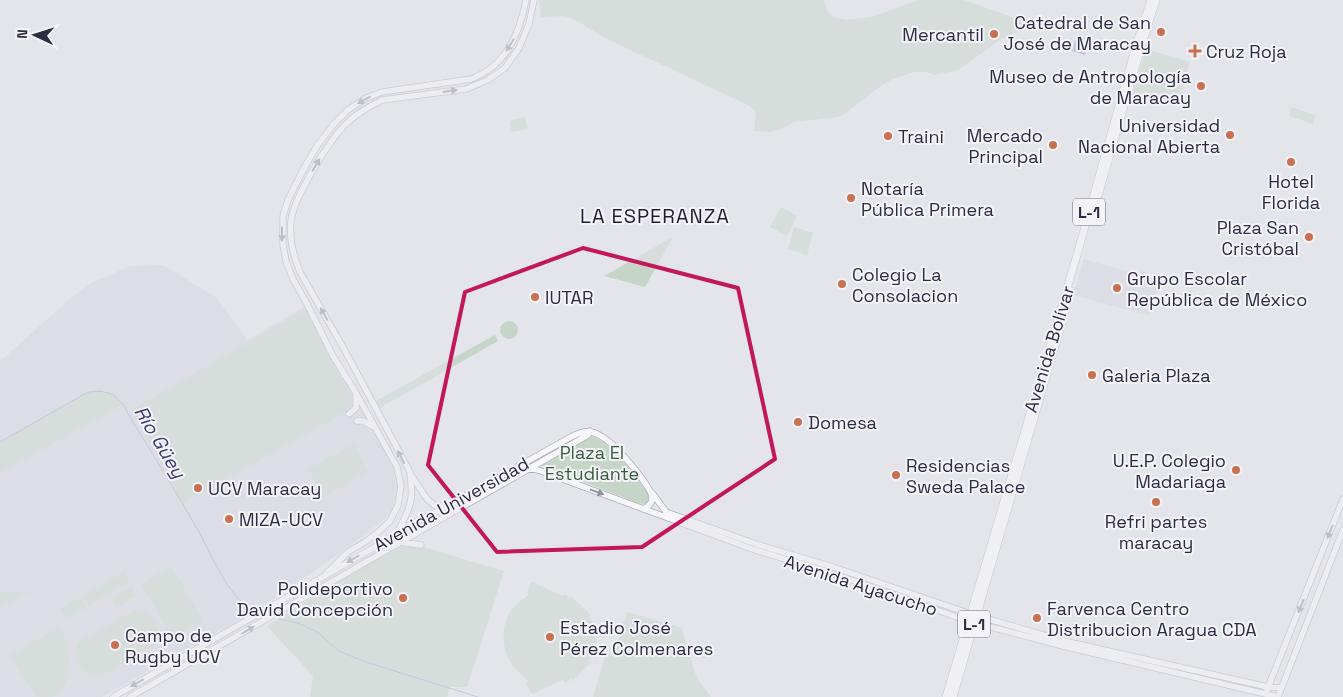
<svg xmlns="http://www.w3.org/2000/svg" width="1343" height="697" viewBox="0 0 1343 697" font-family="'Space Grotesk',sans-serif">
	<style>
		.built { fill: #d6d6e0 }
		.green { fill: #c5d5c8 }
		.water { fill: #a1a4c9 }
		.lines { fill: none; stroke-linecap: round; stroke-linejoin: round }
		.stream { stroke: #a1a4c9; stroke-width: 1 }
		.tertiary-casing { stroke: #adadb9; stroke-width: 7 }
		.primary-casing { stroke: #a4a4b6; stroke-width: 8 }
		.tertiary { stroke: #f7f7f9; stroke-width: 5.5 }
		.primary { stroke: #fff; stroke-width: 7 }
		.oneway { fill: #92929e }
		.marked { fill: none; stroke: #c2185b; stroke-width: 4; stroke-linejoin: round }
		.poi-dot { fill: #c97050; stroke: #f4f4f8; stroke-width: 2 }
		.labels { text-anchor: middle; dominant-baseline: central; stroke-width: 4; stroke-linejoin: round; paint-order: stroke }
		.shield { fill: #f4f4f8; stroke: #696879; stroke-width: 1 }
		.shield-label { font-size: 16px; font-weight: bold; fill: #2d2c43 }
		.poi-label { font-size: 18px; fill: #2d2c43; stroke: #f4f4f8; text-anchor: start }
		.street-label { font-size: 18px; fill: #2d2c43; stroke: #f4f4f8 }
		.park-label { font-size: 18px; fill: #3a5e42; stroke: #f4f4f8 }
		.water-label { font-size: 19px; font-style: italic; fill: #383975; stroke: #f4f4f8 }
		.quarter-label { font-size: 20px; letter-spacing: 1px; fill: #201e34; stroke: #f4f4f8 }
	</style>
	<rect width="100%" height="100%" fill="#e4e4eb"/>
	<path class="built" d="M1084,259L1160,281L1150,316L1073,295Z
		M163,265L217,298L247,340L306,306L394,468L397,481L396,495L393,508L385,519L344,550L270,602L102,697H0V360L5,357L71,298L93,282L130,266Z"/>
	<path class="green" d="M539,0H824L827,11L833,17L845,20L872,17L918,0H964L1026,22L1021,29L1000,40L958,70L935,75L926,72H914L893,79L883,84L846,113L838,117L794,122L784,128L770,132L754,131L756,113L750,106L603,37L574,19L564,16L541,17Z
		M1146,49L1190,62L1177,106L1133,92Z
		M1291,107L1316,115L1313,124L1289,116Z
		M525,117L528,129L512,132L509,121Z
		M781,207L797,216L787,236L770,227Z
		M794,227L813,233L807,255L788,249Z
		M673,237L645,287L604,276Z
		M306,309L335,368L352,396L351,405L346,412L183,503L131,410Z
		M500 330a9 9 0 1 1 18 0a9 9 0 1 1-18 0Z
		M495,335L498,341L378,409L374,402Z
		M100,390C111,393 116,397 124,404L0,473V442L88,392Z
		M591,436C610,440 635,476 647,492L649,496L647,502L644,504L638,503L540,465Z
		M354,444L368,472L323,497L308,469Z
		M403,541L504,571L467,687H450L447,697H310L313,676L267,626Z
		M171,566L203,620L173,638L141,584Z
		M124,572L130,582L88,606L82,596Z
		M532,582L562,596L565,594L570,598L572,597L591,615L589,617C600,633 599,646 588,661L590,663L573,681L571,679L565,683L563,680L532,694L526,684L529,682C521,674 511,665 507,655C501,641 503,621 512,609C516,604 524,599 529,594L527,592Z
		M131,586L137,596L116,608L110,598Z
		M0,592H29L0,608Z
		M81,597L87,607L66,619L60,609Z
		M134,611L146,612C157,622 164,633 153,647L100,676C81,680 68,654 81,640Z
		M627,612L682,628L694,670L697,678L711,697H593L606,653L614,656Z
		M58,628C62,632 65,636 67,642C69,650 70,673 66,682C64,688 58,693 53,697H36L10,655Z"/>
	<path class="water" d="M1076,38L1089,42L1085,55L1072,51Z"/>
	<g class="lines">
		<path class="stream" d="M0,442L88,392C112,389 120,397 130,417C153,455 177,493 199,532C214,559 225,591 251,610
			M279,619L298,623L317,632L339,651L366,662L478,697"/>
		<g class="tertiary-casing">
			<path id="tertiary" d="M349,414L356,408V396
				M357,421H363L374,427
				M518,466L538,470L755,550L831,573L968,621L1063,646L1278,697
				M411,475L427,499L434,505L446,507
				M652,493L667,513
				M666,512L756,544L833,567L971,614L1064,641L1268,687L1281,688
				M400,542L421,545
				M387,550C395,536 406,520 410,504C413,494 411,483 410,472L344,349L300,272C293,255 288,234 292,215C299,190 330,138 349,121C359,112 370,106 382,100L466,89L488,80L505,68L519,48L529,24L534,0
				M326,574L348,552L365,542L376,534L390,521L398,505L401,486L397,467L356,393L333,356L307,304L293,279L286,261L283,245V216L288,200L303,170L317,146L333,125L348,110L366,98L382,92L471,79C506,66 519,35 526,0
				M1267,690L1343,499
				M113,697L396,535L410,525L446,507L569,438C575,435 584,430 591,432C597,433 603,437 608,441C618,448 652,487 652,498C652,504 648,507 643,509
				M130,697L588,435L590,431
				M1278,697L1343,530"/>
		</g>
		<g class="primary-casing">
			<path id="primary" d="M1091,220L1142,44L1156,0
				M946,697L1077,255L1137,42L1151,0
				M953,697L1071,291"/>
		</g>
		<use href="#tertiary" class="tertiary"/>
		<use href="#primary" class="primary"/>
	</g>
	<defs><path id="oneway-solid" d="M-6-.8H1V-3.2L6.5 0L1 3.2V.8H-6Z" transform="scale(1.25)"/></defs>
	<g class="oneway">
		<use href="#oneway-solid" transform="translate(510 45) rotate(123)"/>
		<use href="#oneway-solid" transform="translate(450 91) rotate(-8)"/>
		<use href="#oneway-solid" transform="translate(364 100) rotate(151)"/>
		<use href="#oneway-solid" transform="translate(316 165) rotate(-59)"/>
		<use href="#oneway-solid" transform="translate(282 234) rotate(90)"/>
		<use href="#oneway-solid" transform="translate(324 314) rotate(-120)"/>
		<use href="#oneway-solid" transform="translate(401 457) rotate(-117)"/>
		<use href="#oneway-solid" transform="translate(597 492) rotate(20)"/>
		<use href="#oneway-solid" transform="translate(1330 532) rotate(111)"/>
		<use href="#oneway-solid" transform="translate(353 559) rotate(150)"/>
		<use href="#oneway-solid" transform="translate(1301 606) rotate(112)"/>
		<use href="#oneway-solid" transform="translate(248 630) rotate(-30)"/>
		<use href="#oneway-solid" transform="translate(137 683) rotate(151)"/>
	</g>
	<path d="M0 0H1343V697H0ZM583,248L738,288L775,459L642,547L497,552L428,465L465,292Z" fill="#e4e4eb" fill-opacity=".55" fill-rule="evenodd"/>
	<path class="marked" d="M583,248L738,288L775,459L642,547L497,552L428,465L465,292Z"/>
	<g class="poi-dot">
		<circle cx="1161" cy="32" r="5"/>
		<circle cx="994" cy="34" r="5"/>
		<path d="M1192.5 43.5h5v5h5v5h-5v5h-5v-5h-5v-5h5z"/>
		<circle cx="1201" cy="86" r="5"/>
		<circle cx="1230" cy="135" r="5"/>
		<circle cx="888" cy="136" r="5"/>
		<circle cx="1053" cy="145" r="5"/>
		<circle cx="1291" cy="162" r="5"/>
		<circle cx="851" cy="198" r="5"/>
		<circle cx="1309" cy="237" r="5"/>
		<circle cx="842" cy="284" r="5"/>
		<circle cx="1117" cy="288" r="5"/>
		<circle cx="535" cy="297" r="5"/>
		<circle cx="1092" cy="375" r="5"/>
		<circle cx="798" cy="422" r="5"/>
		<circle cx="1236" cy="470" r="5"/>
		<circle cx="896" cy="475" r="5"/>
		<circle cx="198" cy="488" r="5"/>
		<circle cx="1156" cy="502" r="5"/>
		<circle cx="229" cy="519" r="5"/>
		<circle cx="403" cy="598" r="5"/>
		<circle cx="1037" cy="618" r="5"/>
		<circle cx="550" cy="637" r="5"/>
		<circle cx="115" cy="645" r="5"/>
	</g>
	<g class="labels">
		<g class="shield">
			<rect x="1073" y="198.5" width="32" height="27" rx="4"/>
			<rect x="958" y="610.5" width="32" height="27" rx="4"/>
		</g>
		<g class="shield-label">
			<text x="1089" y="212">L-1</text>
			<text x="974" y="624">L-1</text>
		</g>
		<g class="poi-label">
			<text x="1151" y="22" text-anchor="end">Catedral de San<tspan x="1151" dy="21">José de Maracay</tspan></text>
			<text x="984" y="34" text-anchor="end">Mercantil</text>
			<text x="1206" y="51">Cruz Roja</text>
			<text x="1191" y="76" text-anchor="end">Museo de Antropología<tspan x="1191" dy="21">de Maracay</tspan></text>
			<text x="1220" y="125" text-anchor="end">Universidad<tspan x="1220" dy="21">Nacional Abierta</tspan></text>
			<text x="1043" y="135" text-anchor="end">Mercado<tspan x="1043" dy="21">Principal</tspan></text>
			<text x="898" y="136">Traini</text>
			<text x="1291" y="181" text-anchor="middle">Hotel<tspan x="1291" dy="21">Florida</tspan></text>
			<text x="861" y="188">Notaría<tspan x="861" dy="21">Pública Primera</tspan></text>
			<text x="1299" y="227" text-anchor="end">Plaza San<tspan x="1299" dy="21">Cristóbal</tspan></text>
			<text x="852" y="274">Colegio La<tspan x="852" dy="21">Consolacion</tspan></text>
			<text x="1127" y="278">Grupo Escolar<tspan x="1127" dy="21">República de México</tspan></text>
			<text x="545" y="297">IUTAR</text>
			<text x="1102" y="375">Galeria Plaza</text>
			<text x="808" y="422">Domesa</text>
			<text x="1226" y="460" text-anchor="end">U.E.P. Colegio<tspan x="1226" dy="21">Madariaga</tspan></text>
			<text x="906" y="465">Residencias<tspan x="906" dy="21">Sweda Palace</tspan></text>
			<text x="208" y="488">UCV Maracay</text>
			<text x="239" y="519">MIZA-UCV</text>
			<text x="1156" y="521" text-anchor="middle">Refri partes<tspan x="1156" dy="21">maracay</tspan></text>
			<text x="393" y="588" text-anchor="end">Polideportivo<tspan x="393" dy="21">David Concepción</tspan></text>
			<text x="1047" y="608">Farvenca Centro<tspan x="1047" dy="21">Distribucion Aragua CDA</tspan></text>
			<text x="560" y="627">Estadio José<tspan x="560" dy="21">Pérez Colmenares</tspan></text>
			<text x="125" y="635">Campo de<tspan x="125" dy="21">Rugby UCV</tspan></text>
		</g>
		<g class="street-label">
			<text transform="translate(1049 349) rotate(-73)">Avenida Bolívar</text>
			<text transform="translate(451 504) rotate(-29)">Avenida Universidad</text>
			<text transform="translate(861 585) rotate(18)">Avenida Ayacucho</text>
		</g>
		<g class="park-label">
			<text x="592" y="452">Plaza El<tspan x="592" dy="21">Estudiante</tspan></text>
		</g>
		<g class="water-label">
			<text transform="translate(160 442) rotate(59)">Río Güey</text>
		</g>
		<g class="quarter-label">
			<text x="655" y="216">LA ESPERANZA</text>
		</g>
	</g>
	<g transform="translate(35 35) rotate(274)" stroke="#f4f4f8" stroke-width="4" paint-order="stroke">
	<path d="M0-4L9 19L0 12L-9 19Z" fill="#2d2c43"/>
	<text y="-8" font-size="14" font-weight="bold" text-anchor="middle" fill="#2d2c43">N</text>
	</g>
</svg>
